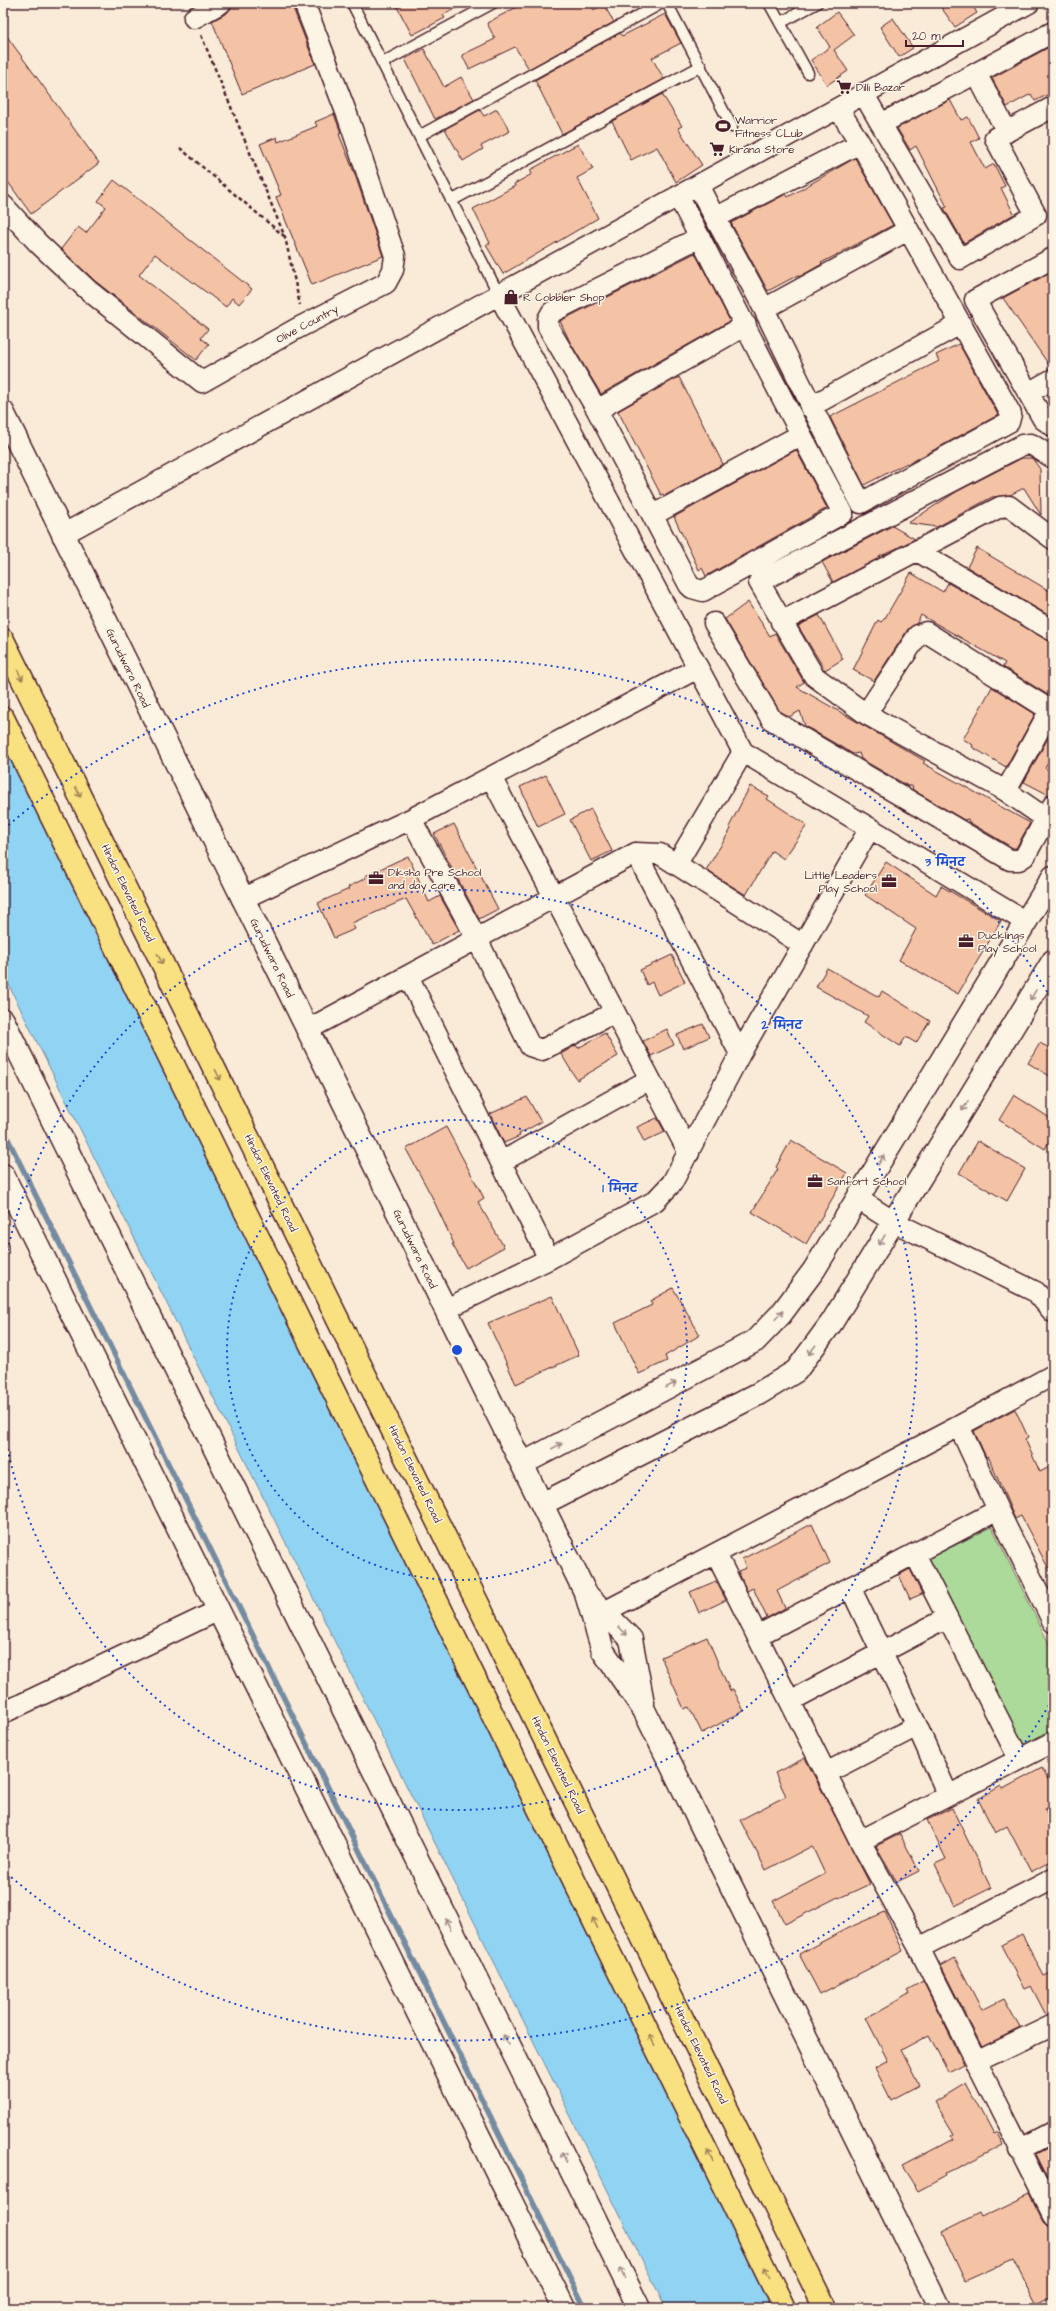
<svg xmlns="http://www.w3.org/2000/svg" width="1056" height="2311" viewBox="0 0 1056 2311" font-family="'Architects Daughter','Playpen Sans Deva',sans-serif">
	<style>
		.green { fill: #abda9a; stroke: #7a7c62 }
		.water { fill: #90d3f2; stroke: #748ba2 }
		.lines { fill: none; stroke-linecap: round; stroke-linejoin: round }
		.stream { stroke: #748ba2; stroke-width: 5.5 }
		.building { fill: #f4c2a4; stroke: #4a1f2b }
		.lane-casing { stroke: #4a1f2b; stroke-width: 13 }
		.street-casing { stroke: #4a1f2b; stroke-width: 23 }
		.secondary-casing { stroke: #4a1f2b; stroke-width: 25 }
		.highway-casing { stroke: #4a1f2b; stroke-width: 25 }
		.path { stroke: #4a1f2b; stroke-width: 2.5; stroke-dasharray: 4 3; stroke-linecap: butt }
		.lane { stroke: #fcf5e5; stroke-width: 10 }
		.street { stroke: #fcf5e5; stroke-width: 20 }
		.secondary { stroke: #fcf5e5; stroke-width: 22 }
		.highway { stroke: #f9e181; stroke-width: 22 }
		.oneway { stroke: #a28056 }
		.oneway2 { stroke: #a38a88 }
		.ring { fill: none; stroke: #1d4ed8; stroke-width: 2; stroke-dasharray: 2 4 }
		.labels { text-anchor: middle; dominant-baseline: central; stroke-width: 3; stroke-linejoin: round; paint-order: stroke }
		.poi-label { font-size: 11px; fill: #4a1f2b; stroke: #fcf5e5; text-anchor: start }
		.street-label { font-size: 11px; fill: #4a1f2b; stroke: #fcf5e5 }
		.centre { fill: #1d4ed8; stroke: #fcf5e5; stroke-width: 2 }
		.ring-label { font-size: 12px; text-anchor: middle; font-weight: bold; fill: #1d4ed8; stroke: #fcf5e5; stroke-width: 3; stroke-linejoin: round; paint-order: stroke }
	</style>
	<rect width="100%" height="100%" fill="#faebd8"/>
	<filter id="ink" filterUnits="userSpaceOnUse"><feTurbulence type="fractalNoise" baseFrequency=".025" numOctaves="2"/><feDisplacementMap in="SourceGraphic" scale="8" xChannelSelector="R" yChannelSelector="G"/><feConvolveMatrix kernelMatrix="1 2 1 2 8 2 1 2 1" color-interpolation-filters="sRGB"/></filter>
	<g filter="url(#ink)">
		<path class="green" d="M992,1527L1053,1652V1730L1021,1746L929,1558Z"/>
		<path class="water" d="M3,729L784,2308H666L15,998L3,972Z"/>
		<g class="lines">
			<path class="stream" d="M3,1129L585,2308"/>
		</g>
		<path class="building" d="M232,3H291L315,64L242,94L212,21L227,13Z
			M395,3H466L443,15L445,18L412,35Z
			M524,3H589L594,10L603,4L614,22L529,69L515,47L469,69L462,55L495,39L487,23Z
			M938,3H971L977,13L955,27Z
			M837,12L854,35L834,50L848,71L827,85L811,60L830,47L817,27Z
			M665,14L681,43L652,58L664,79L562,134L535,80L620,33L622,36Z
			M893,18L913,48L899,57L880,27Z
			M3,31L99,163L31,214L3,175Z
			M1053,45V92L1035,101L1031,94L1007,107L992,78Z
			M424,49L444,87L461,77L474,99L435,119L405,59Z
			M662,94L682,126L678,128L702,165L676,182L657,147L631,160L612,121Z
			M950,100L961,120L968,117L979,138L971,142L985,169L994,164L1005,186L1001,188L1014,214L964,243L944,208L947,207L916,146L910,150L897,128Z
			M497,109L510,131L481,146L483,149L463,161L445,129L480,110L484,116Z
			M334,114L341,133L339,134L354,172L383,256L312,285L276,197L281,195L260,144L277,137L278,142L317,126L315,122Z
			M578,144L593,169L577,178L598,218L503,274L486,245L490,243L473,209L515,186L514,184L532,174L530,170Z
			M855,158L893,225L821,263L822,264L799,277L798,275L768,291L731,223L786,194L788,197Z
			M114,180L252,289L239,304L232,298L226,307L155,254L139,275L208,329L201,338L209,344L196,360L95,281L61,249L78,227L86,233L106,207L98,201Z
			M695,253L730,321L601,394L570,342L560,321Z
			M1053,271V368H1051L1003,298Z
			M959,344L998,415L908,464L907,463L864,485L830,417L939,361L936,355Z
			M679,377L723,464L664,496L663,494L661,495L618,411Z
			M796,450L827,508L706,576L702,568L699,570L674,517Z
			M1022,458H1032L1040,469L1041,515L1024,488L1010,495L992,497L937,527L908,523L956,492Z
			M892,526L915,539L883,555H880L879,558L833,582L822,562Z
			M977,548L1053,593V618L967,567Z
			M911,573L943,592L948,583L1053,642V698L1003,667L1005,663L921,615L917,623L908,629L874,681L853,670L878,620L881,622L885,618Z
			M748,602L770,636L775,633L804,682L797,687L925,761L923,763L1030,823L1016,848H1013L969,822L968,819L964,820L913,790L912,786H908L861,759L859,753L853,754L805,726L800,711L789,717L780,712L725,619Z
			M819,615L843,659L825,670L798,626Z
			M992,687L1035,714L1006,767L972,747L973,745L963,739Z
			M1053,729V755L1045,768L1053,772V794L1049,795L1024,782Z
			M546,775L565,814L538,827L520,787Z
			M750,786L769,796L767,799L807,825L784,859L772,851L746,895L706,870L731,829L729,827Z
			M591,809L612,851L591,861L570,820Z
			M454,824L498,909L479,919L434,834Z
			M408,856L429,902L440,896L459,930L432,945L406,899L352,923L355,929L334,938L318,903L349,889L348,887L366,878L365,876Z
			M886,862L936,895L941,886L1001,921L958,994L899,960L916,929L865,895Z
			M672,955L685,982L658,995L652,982L647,985L640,970Z
			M827,968L879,997L882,991L930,1021L916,1043L906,1037L900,1046L864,1022L868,1016L816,987Z
			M703,1024L709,1037L683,1049L677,1035Z
			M667,1029L674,1045L651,1056L643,1041Z
			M605,1033L618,1056L577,1080L561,1054L576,1045L578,1048Z
			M1040,1043L1053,1050V1078L1028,1063Z
			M1014,1095L1053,1120V1134L1045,1149L999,1120Z
			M527,1097L541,1122L519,1134L520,1136L504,1143L490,1114Z
			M657,1118L665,1132L644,1142L637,1127Z
			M446,1127L484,1198L478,1202L504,1247L466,1268L452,1244H454L431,1195L406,1149Z
			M791,1140L847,1173L806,1244L752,1212L778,1169L776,1167Z
			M978,1141L1025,1169L1007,1201L959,1173Z
			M673,1288L700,1335L665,1356L667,1361L639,1374L615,1323L652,1305L650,1301Z
			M552,1296L579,1355L516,1384L488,1323Z
			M1015,1409L1028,1437L1025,1439L1040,1472L1053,1465V1577L1021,1516L1015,1519L988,1456L986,1457L974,1431Z
			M812,1524L830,1563L777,1591L785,1608L767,1618L753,1588L747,1591L738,1571L746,1568L742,1559Z
			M910,1569L922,1594L910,1599L899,1575Z
			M716,1581L726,1600L699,1613L690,1592Z
			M707,1637L730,1691L733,1689L744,1711L702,1733L689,1707L684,1709L661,1657Z
			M805,1758L870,1884L839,1898L838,1897L785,1924L773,1901L825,1874L812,1846L766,1870L740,1820L786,1796L775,1773Z
			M1042,1768L1053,1789V1805L1045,1809L1053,1825V1860L1031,1872L1007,1826L995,1833L978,1799L1001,1786L1003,1789Z
			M952,1808L991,1888L955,1906L935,1864L946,1859L927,1820Z
			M900,1834L919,1871L897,1882L876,1846Z
			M885,1912L903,1951L820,1994L799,1954L848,1928Z
			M1022,1934L1044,1976L1053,1972V2014L1046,2015L1031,1986L1024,1989L1001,1945Z
			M955,1958L982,2010L1004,1999L1020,2028L982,2047L941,1966Z
			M923,1981L964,2064L948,2072L929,2035L901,2050L919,2085L891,2100L875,2068L888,2061L866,2018L909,1994L907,1990Z
			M966,2083L993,2134L997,2132L1003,2145L945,2174L946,2176L918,2191L902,2166L953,2139L951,2136L954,2134L935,2102Z
			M1053,2145V2188L1036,2154Z
			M1030,2194L1043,2220L1047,2224L1053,2225V2296L1037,2304L1014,2259L965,2281L942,2232L980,2213L982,2217Z"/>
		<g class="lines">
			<g class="lane-casing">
				<path id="lane" d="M352,3L499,295
					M667,3L732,127
					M769,3L808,73
					M780,23L817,3
					M382,63L493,3
					M419,136L662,3
					M451,201L701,66"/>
			</g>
			<g class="street-casing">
				<path id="street" d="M194,18L221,3
					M1053,32L881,124L960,259L1036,215L995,138L1053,107
					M976,73L1007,132
					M863,93L881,124
					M838,108L860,143
					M698,185C719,227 743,268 764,309C796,374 827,439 861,503L1009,422L1011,414L860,143L715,218
					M678,196C734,302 786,409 843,513L703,591L692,588L689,585L597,410L548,327V319L552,312L700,237
					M3,205L38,243L88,290L202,382L296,329L386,283L393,270L395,256L348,117L304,3
					M1053,258L975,300L1043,419L1053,426
					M499,295L743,752L1026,922
					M764,309L908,230
					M1028,393L1053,379
					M810,407L960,324
					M597,410L746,325
					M653,515L800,435
					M62,535L1029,3
					M917,551L1053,631
					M781,622L1000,507L1009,506L1053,539
					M714,623L772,720L1010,860H1019L1025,856L1053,805
					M866,714L918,635L926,632L1050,710L1006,791
					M491,777L689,1153
					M1045,818L1006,791L866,714L814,676L759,582L1022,445L1031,444L1053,458
					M411,819L477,939L530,1046L542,1050L615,1012
					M636,853L740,1054
					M676,865L743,752
					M242,899L411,819L698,668
					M408,976L549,1259
					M307,1030L636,853L660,854L803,945
					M501,1162L650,1079
					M858,1199L894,1222L1036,1292L1053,1312
					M446,1309L549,1259L655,1201L672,1183L740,1054L870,828
					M959,1426L998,1510
					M716,1554L860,1841L919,1948L1053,2214
					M915,1554L1019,1759
					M850,1587L917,1726
					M604,1612L959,1426L1053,1375
					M757,1636L998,1510L1053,1622
					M790,1701L947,1618
					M3,1713L219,1610
					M826,1773L917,1726L948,1795
					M860,1841L1053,1742
					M919,1948L1053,1879
					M976,2062L1053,2025
					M1019,2150L1053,2132"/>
			</g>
			<g class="secondary-casing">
				<path id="secondary" d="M3,412L586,1594L603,1651L644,1710L940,2308
					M3,1020L639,2308
					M3,1175L564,2308
					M522,1464L755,1341L781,1314L814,1270L1053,877
					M542,1504L758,1394L796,1371L832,1322L1053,961
					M588,1596L631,1639L643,1703"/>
			</g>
			<g class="highway-casing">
				<path id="highway" d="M3,640L825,2308
					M3,718L784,2308"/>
			</g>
			<path class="path" d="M201,35L285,237L300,305
				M180,148L284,236"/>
			<use href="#lane" class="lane"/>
			<use href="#street" class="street"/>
			<use href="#secondary" class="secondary"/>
			<use href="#highway" class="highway"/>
		</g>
		<defs><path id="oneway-shaft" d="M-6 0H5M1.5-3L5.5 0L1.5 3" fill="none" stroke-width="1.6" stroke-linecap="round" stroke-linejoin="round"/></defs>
		<g class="oneway">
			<use href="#oneway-shaft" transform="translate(20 675) rotate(64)"/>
			<use href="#oneway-shaft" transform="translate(78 792) rotate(64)"/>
			<use href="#oneway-shaft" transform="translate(160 959) rotate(64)"/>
			<use href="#oneway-shaft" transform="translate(218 1075) rotate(64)"/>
			<use href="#oneway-shaft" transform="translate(595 1923) rotate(-116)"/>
			<use href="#oneway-shaft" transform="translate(652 2040) rotate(-116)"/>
			<use href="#oneway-shaft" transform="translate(710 2156) rotate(-116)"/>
			<use href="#oneway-shaft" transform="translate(767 2273) rotate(-116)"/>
		</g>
		<g class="oneway2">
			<use href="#oneway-shaft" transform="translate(1033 995) rotate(121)"/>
			<use href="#oneway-shaft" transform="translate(965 1106) rotate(121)"/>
			<use href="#oneway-shaft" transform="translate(881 1160) rotate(-59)"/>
			<use href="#oneway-shaft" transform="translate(882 1240) rotate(121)"/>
			<use href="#oneway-shaft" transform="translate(779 1315) rotate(-48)"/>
			<use href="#oneway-shaft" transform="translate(812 1350) rotate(127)"/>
			<use href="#oneway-shaft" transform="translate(671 1385) rotate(-28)"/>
			<use href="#oneway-shaft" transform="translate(557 1446) rotate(-28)"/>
			<use href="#oneway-shaft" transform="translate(623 1631) rotate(45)"/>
			<use href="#oneway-shaft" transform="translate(448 1924) rotate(-116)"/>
			<use href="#oneway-shaft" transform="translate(506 2040) rotate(-116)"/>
			<use href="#oneway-shaft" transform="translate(564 2157) rotate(-116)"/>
			<use href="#oneway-shaft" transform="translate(622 2273) rotate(-116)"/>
		</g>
	</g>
	<g class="ring">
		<circle cx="457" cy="1350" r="230"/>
		<path d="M3 1274A460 460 0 1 1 3 1426"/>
		<path d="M1052 1700A690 690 0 0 1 4 1871M4 829A690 690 0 0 1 1052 1000"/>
	</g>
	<defs>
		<g id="supermarket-bare" transform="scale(1.2)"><path d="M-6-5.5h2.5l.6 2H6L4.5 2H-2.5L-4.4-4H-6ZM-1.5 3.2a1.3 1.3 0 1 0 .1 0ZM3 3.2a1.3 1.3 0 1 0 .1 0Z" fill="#4a1f2b" stroke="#fcf5e5" stroke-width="2.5" paint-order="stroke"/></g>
		<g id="stadium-bare" transform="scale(1.2)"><path d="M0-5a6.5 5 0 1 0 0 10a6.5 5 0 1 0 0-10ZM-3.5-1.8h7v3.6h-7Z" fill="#4a1f2b" stroke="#fcf5e5" stroke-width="2.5" paint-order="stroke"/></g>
		<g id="shop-bare" transform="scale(1.2)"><path d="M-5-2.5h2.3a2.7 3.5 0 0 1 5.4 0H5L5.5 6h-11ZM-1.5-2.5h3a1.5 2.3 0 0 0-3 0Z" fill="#4a1f2b" stroke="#fcf5e5" stroke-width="2.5" paint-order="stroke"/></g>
		<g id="office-bare" transform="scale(1.2)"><path d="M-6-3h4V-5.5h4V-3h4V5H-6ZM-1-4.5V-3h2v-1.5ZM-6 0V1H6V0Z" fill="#4a1f2b" stroke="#fcf5e5" stroke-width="2.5" paint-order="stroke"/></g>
	</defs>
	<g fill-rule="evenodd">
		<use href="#supermarket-bare" x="844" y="87"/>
		<use href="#stadium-bare" x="723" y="126"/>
		<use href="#supermarket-bare" x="717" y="149"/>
		<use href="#shop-bare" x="511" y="297"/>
		<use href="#office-bare" x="376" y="878"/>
		<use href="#office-bare" x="889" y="881"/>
		<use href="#office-bare" x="966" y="941"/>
		<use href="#office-bare" x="815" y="1181"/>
	</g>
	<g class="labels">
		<g class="poi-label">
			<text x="856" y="87">Dilli Bazar</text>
			<text x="735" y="120">Warrior<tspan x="735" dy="13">Fitness CLub</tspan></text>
			<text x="729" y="149">Kirana Store</text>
			<text x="523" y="297">R Cobbler Shop</text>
			<text x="388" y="872">Diksha Pre School<tspan x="388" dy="13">and day care</tspan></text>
			<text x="877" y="875" text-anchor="end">Little Leaders<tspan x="877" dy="13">Play School</tspan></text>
			<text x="978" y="935">Ducklings<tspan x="978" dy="13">Play School</tspan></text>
			<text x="827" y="1181">Sanfort School</text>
		</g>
		<g class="street-label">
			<text transform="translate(307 324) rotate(-28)">Olive Country</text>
			<text transform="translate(128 668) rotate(64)">Gurudwara Road</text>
			<text transform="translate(128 893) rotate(64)">Hindon Elevated Road</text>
			<text transform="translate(272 958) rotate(64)">Gurudwara Road</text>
			<text transform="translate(271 1183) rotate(64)">Hindon Elevated Road</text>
			<text transform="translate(415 1249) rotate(64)">Gurudwara Road</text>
			<text transform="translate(415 1474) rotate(64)">Hindon Elevated Road</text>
			<text transform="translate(558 1765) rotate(64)">Hindon Elevated Road</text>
			<text transform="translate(701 2055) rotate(64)">Hindon Elevated Road</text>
		</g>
	</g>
	<circle cx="457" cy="1350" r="6" class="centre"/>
	<g class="ring-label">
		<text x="945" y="866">3 मिनट</text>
		<text x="782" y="1029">2 मिनट</text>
		<text x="620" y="1192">1 मिनट</text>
	</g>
	<rect width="1056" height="2311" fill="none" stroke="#fcf5e5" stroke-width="16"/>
	<rect x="8" y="8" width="1040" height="2295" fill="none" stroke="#4a1f2b" stroke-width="1.5" filter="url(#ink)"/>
	<path d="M906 40v6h57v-6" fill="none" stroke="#4a1f2b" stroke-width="2"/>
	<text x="912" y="40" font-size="12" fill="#4a1f2b" stroke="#fcf5e5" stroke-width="3" paint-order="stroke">20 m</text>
</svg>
